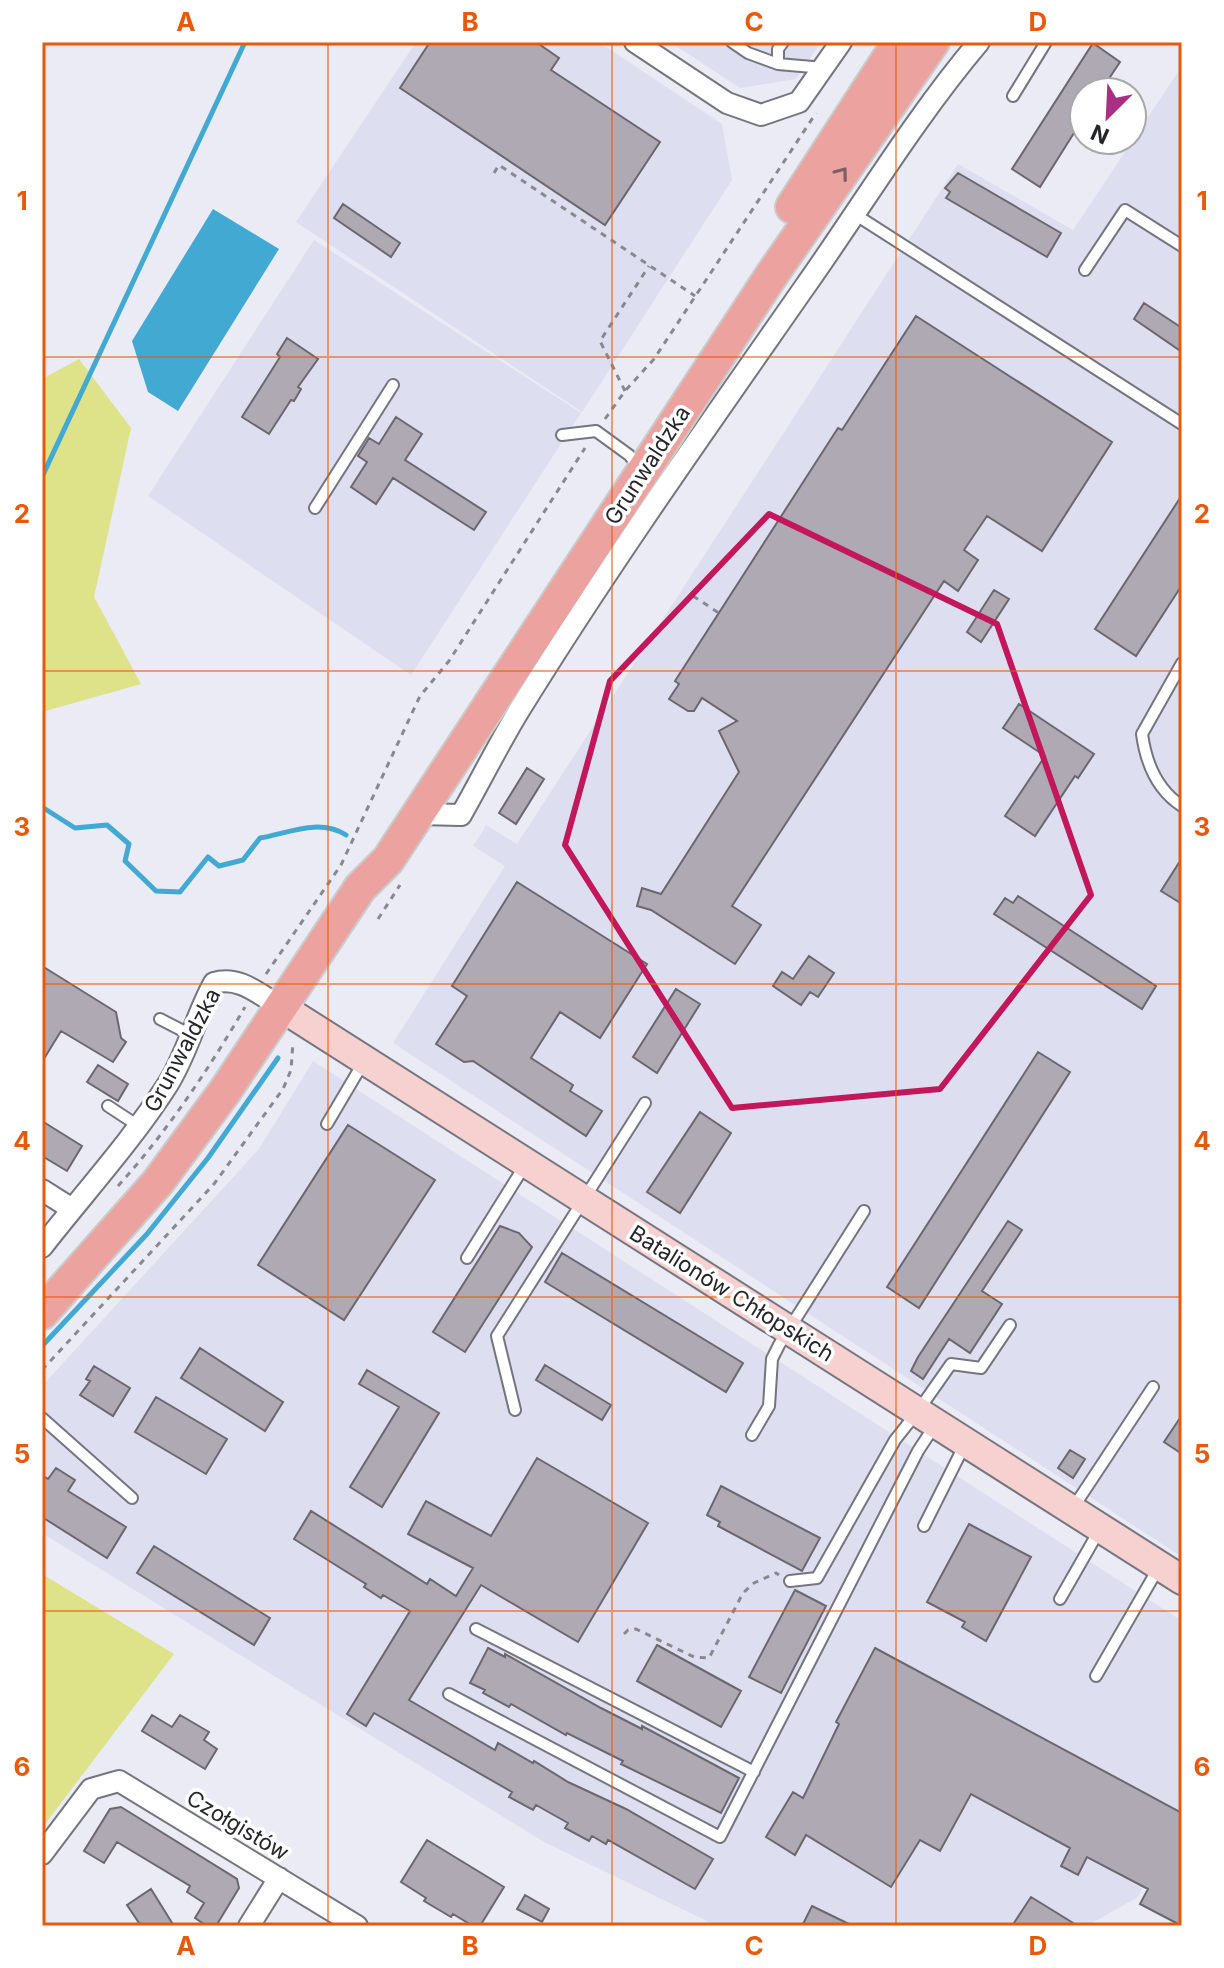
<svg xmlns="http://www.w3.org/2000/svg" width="1224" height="1968" viewBox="0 0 1224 1968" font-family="Inter,sans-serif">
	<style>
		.built { fill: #dddff0 }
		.green { fill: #dee289 }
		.water { fill: #41a9d2 }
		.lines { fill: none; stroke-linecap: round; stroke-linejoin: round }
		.stream { stroke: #41a9d2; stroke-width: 5 }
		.building { fill: #aea9b2; stroke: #6c676f; stroke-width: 2 }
		.lane-casing { stroke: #74757e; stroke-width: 14 }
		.street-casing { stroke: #74757e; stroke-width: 24 }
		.secondary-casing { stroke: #74757e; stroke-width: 32 }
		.primary-casing { stroke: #cacbcb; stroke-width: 36 }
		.path { stroke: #888990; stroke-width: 3; stroke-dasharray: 6 6; stroke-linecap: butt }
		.lane { stroke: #fff; stroke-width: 10 }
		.street { stroke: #fff; stroke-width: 20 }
		.secondary { stroke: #f6d1cf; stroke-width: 28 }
		.primary { stroke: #eca3a0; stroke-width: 32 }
		.oneway { stroke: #7e5e5e }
		.marked { fill: none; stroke: #c2185b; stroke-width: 6; stroke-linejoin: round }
		.grid { fill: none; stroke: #e8590c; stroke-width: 2; stroke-opacity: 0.55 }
		.labels { text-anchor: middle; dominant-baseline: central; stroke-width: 7; stroke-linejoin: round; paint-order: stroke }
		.street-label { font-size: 22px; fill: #242528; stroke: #fff }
		.neatline { fill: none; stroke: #e8590c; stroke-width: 3 }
		.grid-label { font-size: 26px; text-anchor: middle; font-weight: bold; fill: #e8590c }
	</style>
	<rect width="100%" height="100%" fill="#eaebf5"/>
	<path class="built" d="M416,42H599L722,124L732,180L582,412L296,222Z
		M670,42H821L796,79L740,88Z
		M1182,66V1557L393,1043L505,866L473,846L484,829L486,825L517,844L958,164L1073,230Z
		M314,240L581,413L411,675L148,496Z
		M313,1061L1182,1621V1812L1138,1897L1087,1926H717L544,1842L42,1533V1386L259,1149Z"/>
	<path class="green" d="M79,359L131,428L94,597L141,684L42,712V379Z
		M42,1574L174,1654L42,1828Z"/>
	<path class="water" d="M213,209L279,249L178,411L148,392L132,341Z"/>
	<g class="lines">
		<path class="stream" d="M42,477L245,42
			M42,807L75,828L107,825L129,844L125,861L156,891L180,892L208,857L219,866L243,860L260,838C289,833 319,818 346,835
			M42,1346L147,1234L208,1158L278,1058"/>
	</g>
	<path class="building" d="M430,42H536L559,58L551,70L660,142L605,225L400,88Z
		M1093,43L1120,62L1100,92H1084V117L1040,187L1012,169Z
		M958,173L1061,233L1047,257L946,198L950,192L945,188Z
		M343,204L400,243L391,257L334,218Z
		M1144,303L1182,328V352L1134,319Z
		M916,316L1112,442L1042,551L987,516L964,550L978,560L958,591L944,581L732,906L761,925L735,964L651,910L637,906L642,888L661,894L739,772L719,731L737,721L702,698L694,711H688L669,699L679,684L675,681L838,428L842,430Z
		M287,338L318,359L298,387L301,389L294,401L291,400L269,434L242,417L280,357L277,354Z
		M396,417L422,434L405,460L486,512L474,530L393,478L376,504L351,487L367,462L358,456L369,438L379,444Z
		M1182,495V585L1136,656L1095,629Z
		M994,590L1009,599L981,642L967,632Z
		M1019,704L1094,754L1078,778L1075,776L1035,836L1005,816L1045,756L1003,728Z
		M527,768L544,779L516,824L499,813Z
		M1182,858V904L1161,891Z
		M517,882L647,964L600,1038L560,1012L531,1058L573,1085L570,1091L602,1111L586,1136L473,1061L464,1062L436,1044L467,996L452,986Z
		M1018,896L1156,986L1142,1009L994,914L1005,898L1013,903Z
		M809,956L834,973L818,997L810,992L801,1005L773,986L782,972L793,979Z
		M42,966L116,1012L121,1038L126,1042L113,1062L61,1031L42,1062Z
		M676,989L700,1004L657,1073L633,1057Z
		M1038,1052L1070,1072L919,1308L887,1287Z
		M98,1065L128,1084L118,1101L87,1082Z
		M700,1112L731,1133L680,1213L647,1192Z
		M42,1121L82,1146L67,1171L42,1156Z
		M348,1125L435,1180L344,1320L258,1265Z
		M1008,1221L1022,1230L982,1291L1002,1304L970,1353L949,1339L923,1379L911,1371L918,1357Z
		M500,1226L519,1233L532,1247L465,1352L433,1332Z
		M562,1253L743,1363L726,1392L545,1282Z
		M200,1348L283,1402L265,1431L181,1378Z
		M545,1365L611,1405L602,1420L536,1380Z
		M94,1366L130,1388L113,1416L80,1395L90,1381L86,1379Z
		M367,1370L439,1413L382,1507L350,1487L399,1407L359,1384Z
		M156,1397L227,1439L206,1474L135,1432Z
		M1182,1415V1454L1164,1442Z
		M1070,1450L1085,1459L1073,1478L1058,1468Z
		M537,1458L648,1523L578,1642L481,1585L409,1700L495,1750L498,1743L533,1763L534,1761L568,1782L626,1809L713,1859L695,1889L608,1840L606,1844L592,1836L589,1841L565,1828L568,1823L536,1805L533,1810L509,1797L512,1792L374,1713L366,1726L347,1714L410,1611L383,1595L381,1598L364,1587L366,1584L294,1539L311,1511L427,1584L430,1579L456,1596L473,1568L408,1534L426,1501L491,1536Z
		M56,1468L75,1480L68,1491L126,1527L107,1558L42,1517V1475L48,1479Z
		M721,1486L820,1538L802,1571L718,1526L720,1522L707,1515Z
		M969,1524L1031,1557L986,1641L962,1627L965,1622L927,1602Z
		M154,1546L270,1618L254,1645L137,1573Z
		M795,1590L826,1606L781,1693L749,1677Z
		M657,1645L741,1691L721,1727L637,1681Z
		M488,1648L505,1657V1654L601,1708L642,1729V1726L739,1778L721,1813L621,1764L623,1761L567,1733L566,1735L511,1704L509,1707L483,1693L485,1690L470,1683Z
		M875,1648L1182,1813V1926L1140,1904L1148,1889L1087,1857L1078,1875L1061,1866L1070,1848L971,1794L940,1851L920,1840L891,1887L806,1835L795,1855L766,1837L793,1792L803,1798L839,1724L836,1722Z
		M152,1715L172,1727L180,1715L209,1732L204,1740L217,1749L205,1769L142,1731Z
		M121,1807L237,1879L239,1888L216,1926H207L195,1918L204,1903L187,1892L190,1886L117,1842L104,1863L84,1851L110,1809Z
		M427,1840L504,1887L480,1926H473L453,1914L451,1917L424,1901L426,1898L401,1882Z
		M151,1889L174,1926H141L127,1905Z
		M525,1895L549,1909L542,1922L517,1909Z
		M1031,1897L1078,1926H1012Z
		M812,1906L853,1926H802Z"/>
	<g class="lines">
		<g class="lane-casing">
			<path id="lane" d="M732,42L748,53L778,64V49L783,42
				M778,64L824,68
				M1013,96L1046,42
				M856,215L1182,424
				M1085,270L1125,210L1182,246
				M562,435L596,431L629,455L641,469
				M315,508L393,385
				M1182,663L1142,734C1146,763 1157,790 1182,806
				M160,1019L193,1036
				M108,1106L140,1127
				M327,1124L363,1063
				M467,1258L525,1165
				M515,1410L497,1336L645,1103
				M42,1418L132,1498
				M752,1435L769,1406L772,1359L779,1345L864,1211
				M1073,1508L1153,1387
				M924,1526L965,1444
				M790,1581L817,1578L895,1440L918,1411L951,1364L981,1368L1010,1325
				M1060,1599L1100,1529
				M476,1629L754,1772
				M1096,1676L1159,1567
				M449,1694L720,1837L918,1451L935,1425"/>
		</g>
		<g class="street-casing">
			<path id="street" d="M635,42L727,103L761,115L799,102L841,42
				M419,814L461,815C481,780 499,743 520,709C609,565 707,427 804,288C862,206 914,119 979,42
				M42,1190L72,1209
				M42,1247C84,1193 131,1142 168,1084C188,1052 196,1015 214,983C239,975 260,995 281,1007
				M42,1854L91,1789L119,1781L357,1926
				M249,1926L279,1878"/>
		</g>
		<g class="secondary-casing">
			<path id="secondary" d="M281,1007L1182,1580"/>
		</g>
		<g class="primary-casing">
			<path id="primary" d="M792,207L899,42
				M42,1313L158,1182L225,1091L360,888L388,860L771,276L933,42"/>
		</g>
		<path class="path" d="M494,173L499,165L695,296
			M625,391L600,341L649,266
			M605,419L625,391L654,359L816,113
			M693,596L719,613
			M378,919L400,885
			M266,974L341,865L420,696L449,661L585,448
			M118,1186C166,1133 209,1069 245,1007
			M42,1370L214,1184L283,1089L291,1070L293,1042
			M624,1634L628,1630L636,1629L694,1657L709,1658L743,1593L754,1583L776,1573L779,1575"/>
		<use href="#lane" class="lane"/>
		<use href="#street" class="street"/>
		<use href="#secondary" class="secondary"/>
		<use href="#primary" class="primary"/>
	</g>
	<defs><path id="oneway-chevron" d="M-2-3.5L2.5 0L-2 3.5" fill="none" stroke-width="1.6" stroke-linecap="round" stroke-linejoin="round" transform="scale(2)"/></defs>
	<use class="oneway" href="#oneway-chevron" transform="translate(842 173) rotate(-53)"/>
	<path class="marked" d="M769,514L997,624L1091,895L940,1089L732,1108L565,845L610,681Z"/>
	<path class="grid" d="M328,42V1926M612,42V1926M896,42V1926M42,357H1182M42,671H1182M42,984H1182M42,1297H1182M42,1611H1182"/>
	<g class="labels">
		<g class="street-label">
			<text transform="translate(647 465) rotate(-57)">Grunwaldzka</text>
			<text transform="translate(182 1050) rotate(-62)">Grunwaldzka</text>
			<text transform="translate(732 1293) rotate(32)">Batalionów Chłopskich</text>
			<text transform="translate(238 1825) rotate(31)">Czołgistów</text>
		</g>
	</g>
	<rect width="1224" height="1968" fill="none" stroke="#ffffff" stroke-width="88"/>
	<g transform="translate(1108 116) rotate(204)"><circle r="38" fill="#ffffff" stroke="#a7a8a9" stroke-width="2"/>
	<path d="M0-6L14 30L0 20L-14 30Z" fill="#a82f84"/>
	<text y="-12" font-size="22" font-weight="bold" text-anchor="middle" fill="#242528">N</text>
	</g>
	<rect x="44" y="44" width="1136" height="1880" class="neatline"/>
	<g class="grid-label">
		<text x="186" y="31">A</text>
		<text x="470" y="31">B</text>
		<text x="754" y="31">C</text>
		<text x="1038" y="31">D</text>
		<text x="22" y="210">1</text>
		<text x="1202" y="210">1</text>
		<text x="22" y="523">2</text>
		<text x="1202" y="523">2</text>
		<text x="22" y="836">3</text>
		<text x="1202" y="836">3</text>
		<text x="22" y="1150">4</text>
		<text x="1202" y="1150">4</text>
		<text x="22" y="1463">5</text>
		<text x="1202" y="1463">5</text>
		<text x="22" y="1776">6</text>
		<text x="1202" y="1776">6</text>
		<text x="186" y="1955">A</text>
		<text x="470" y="1955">B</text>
		<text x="754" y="1955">C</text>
		<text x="1038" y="1955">D</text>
	</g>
</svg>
